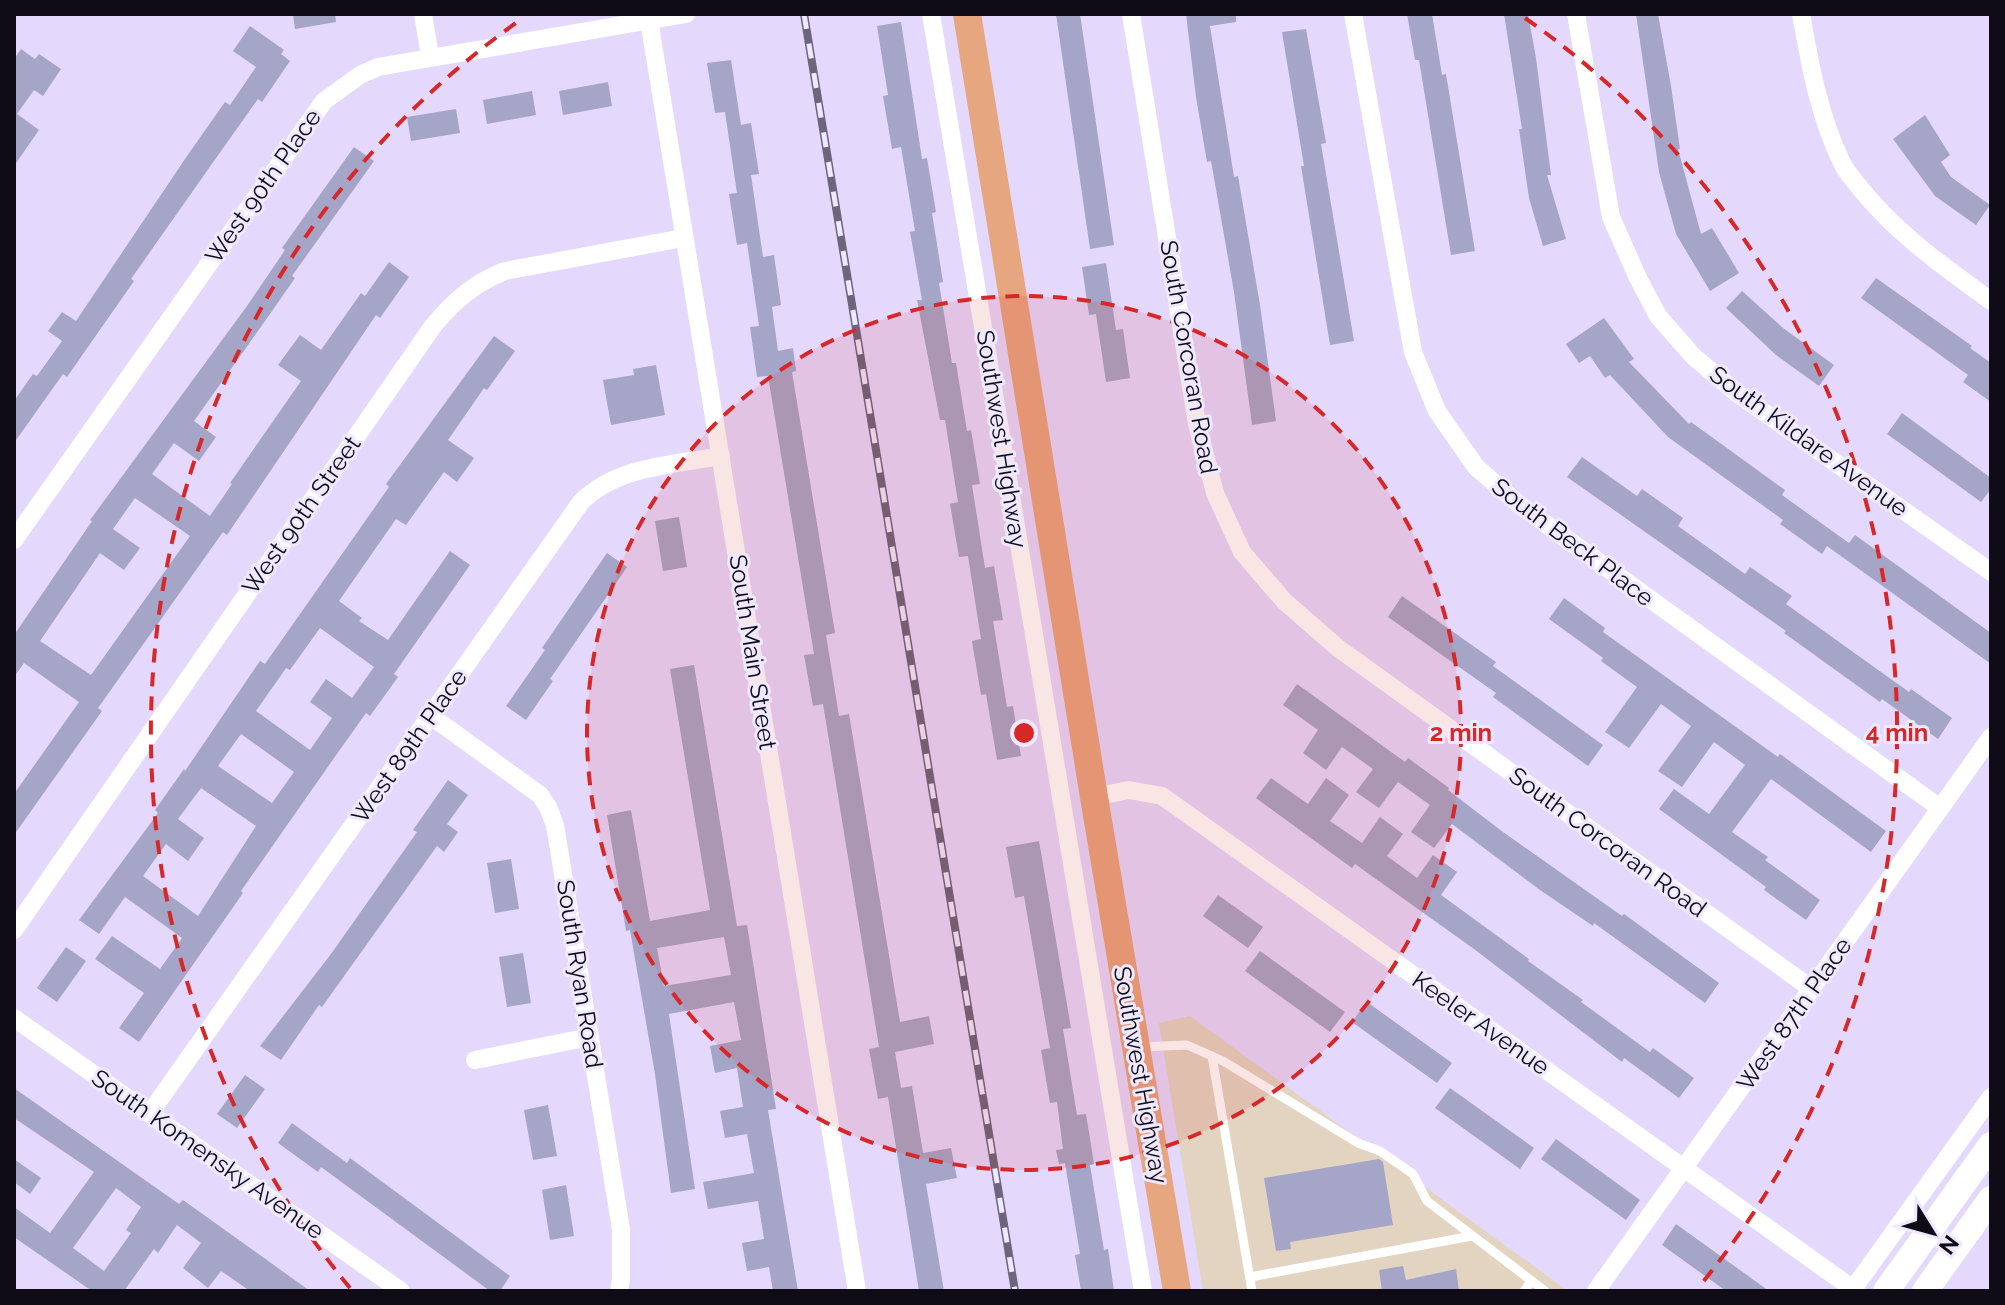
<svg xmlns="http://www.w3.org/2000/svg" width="2005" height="1305" viewBox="0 0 2005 1305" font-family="Raleway,sans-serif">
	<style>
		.commercial { fill: #e2d4c1 }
		.building { fill: #a5a5c7; fill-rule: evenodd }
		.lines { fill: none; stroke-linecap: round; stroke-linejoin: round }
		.service { stroke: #fff; stroke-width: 9 }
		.minor { stroke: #fff; stroke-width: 18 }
		.secondary { stroke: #fff; stroke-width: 26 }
		.primary { stroke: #e6a67f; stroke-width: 28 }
		.rail-casing { stroke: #6c657b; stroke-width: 8 }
		.rail { stroke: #efe9ff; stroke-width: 5; stroke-dasharray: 15; stroke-linecap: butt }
		.ring { fill: none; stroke: #d62828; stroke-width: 4; stroke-dasharray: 14 10 }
		.labels { text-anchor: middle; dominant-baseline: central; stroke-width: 6; stroke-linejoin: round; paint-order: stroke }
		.street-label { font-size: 24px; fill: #0f0c17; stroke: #efe9ff }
		.centre { fill: #d62828; stroke: #efe9ff; stroke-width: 4 }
		.ring-label { font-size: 24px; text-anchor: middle; font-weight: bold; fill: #d62828; stroke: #efe9ff; stroke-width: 6; stroke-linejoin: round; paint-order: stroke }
	</style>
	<rect width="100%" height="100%" fill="#e4d9fd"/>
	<path class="commercial" d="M1190,1016L1568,1291H1203L1159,1023Z"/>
	<path class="building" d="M293,14H335L336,22L295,29Z
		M1056,14H1080L1114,245L1090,249Z
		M1186,14H1236V22L1210,26L1234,177L1238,176L1260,305L1276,421L1252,425L1234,292L1211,161L1207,162L1196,97Z
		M1407,14H1432L1442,75L1446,74L1475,251L1451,255L1419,60H1415Z
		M1504,14H1528L1536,58L1551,175H1547L1566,239L1543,246L1529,198L1519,129H1522Z
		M1636,14H1658L1671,86L1680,149H1678L1701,234L1712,228L1739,273L1710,291L1676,234L1659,172Z
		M901,22L922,159L927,158L936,212L932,213L943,282L939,283L952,363H956L967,431L971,430L980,484L972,485L985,568L994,566L1003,620L993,621L1007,707L1013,706L1021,756L997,760L986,694L981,695L972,641L981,639L968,556L959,557L950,504L958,502L945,420H940L917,300H922L910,232L915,231L901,147L892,149L883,96L888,95L877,26Z
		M250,26L284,50L281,54L290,61L262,102L258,99L209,168L131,279L134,281L67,377L63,374L14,443V401L33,374L37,376L62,341L48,331L62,312L76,321L187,156L225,102L230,105L256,67L233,51Z
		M1306,29L1326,143L1321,144L1354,341L1330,345L1301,166H1304L1282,32Z
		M21,49L35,59L39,54L61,69L43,96L34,90L17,114L39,130L14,166V59Z
		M731,60L741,125L751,123L759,174L751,175L763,257L774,255L781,305L772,307L778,351L793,348L796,371L792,372L835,633L826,635L839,716L849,714L900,1022L929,1016L934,1044L895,1052L901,1088L912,1086L923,1153L951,1148L957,1178L926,1184L944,1291H919L888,1097L878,1099L869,1049L879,1047L823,704L813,706L804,655L814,654L768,376L757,377L750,327L759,326L747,243L737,245L729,194L737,193L725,112L715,113L707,63Z
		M608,82L612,106L563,115L559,91Z
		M532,91L536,115L487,124L483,100Z
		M456,109L460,133L411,141L407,117Z
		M1925,115L1950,155L1941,162L1951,177L1990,205L1976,225L1935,196L1893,139Z
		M354,147L374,161L292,276L295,278L270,314L194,421L216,437L199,461L174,443L152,474L210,516L232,484L230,483L301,381L278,365L300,335L321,350L361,293L365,296L389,262L409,277L380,318L376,315L227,535L223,532L137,653L98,708L102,711L14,835V794L79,702L24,663L14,677V635L92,521L90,520L247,306L285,250L282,248ZM135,498L190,536L91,675L40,641L100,553L124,570L140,548L113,529Z
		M1106,263L1116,330L1123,329L1130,378L1106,382L1096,314L1089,315L1082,267Z
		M1876,278L1972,346L1970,348L1991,363V402L1963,382L1968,375L1861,298Z
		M1742,291L1783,328L1834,365L1819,386L1776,355L1726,308Z
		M1604,318L1634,359L1629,362L1689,424L1691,422L1785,490L1782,495L1849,543L1855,535L1991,633V664L1827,546L1822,554L1780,524L1783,520L1668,437L1610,375L1605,378L1590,356L1579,363L1566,344Z
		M494,336L515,351L487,390L484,388L448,440L474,458L457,482L444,472L406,525L396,519L339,601L362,618L359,621L388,640L450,551L470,565L394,674L398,677L370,716L366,713L327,768L241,891L243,893L139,1042L119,1028L144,993L95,959L112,936L160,969L182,938L125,897L99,934L79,920L158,813L155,810L184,769L185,771L260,661L265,664L389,487L386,484ZM320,628L374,667L352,698L326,679L310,702L332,718L310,750L256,711L286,668L290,670ZM241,734L294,772L272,803L218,766ZM201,788L256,826L198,916L143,876L166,844L188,861L204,838L178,819Z
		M656,365L665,415L611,425L603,380L634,375L633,369Z
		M1902,413L1991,478V489L1981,502L1887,434Z
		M1582,457L1637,496L1642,489L1683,518L1678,526L1745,574L1750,567L1792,596L1786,604L1909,692L1911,689L1952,718L1938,739L1882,699L1880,702L1784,633L1786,631L1567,477Z
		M679,517L687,567L663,571L655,521Z
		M607,553L627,567L550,679L553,681L526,720L506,706L545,650L542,648Z
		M1402,596L1496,662L1493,666L1603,745L1588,766L1493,697L1496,693L1388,617Z
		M1564,598L1605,628L1603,632L1778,757L1780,754L1886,831L1871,852L1771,779L1732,832L1768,857L1765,860L1820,900L1806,920L1764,890L1766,887L1659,809L1674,789L1709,814L1745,765L1714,742L1682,787L1658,771L1691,726L1661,704L1629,748L1605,732L1637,687L1601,661L1603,658L1549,619Z
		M694,665L737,926L747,925L755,975L776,1109L768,1110L798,1291H773L769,1267L747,1271L742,1243L764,1239L758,1201L708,1209L703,1182L754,1173L747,1134L725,1138L720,1111L743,1107L737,1068L715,1073L710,1046L741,1040L734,1002L669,1014L695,1189L671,1193L655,1074L630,930L626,931L607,815L631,810L650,921L710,910L670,669ZM724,937L731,975L664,986L657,948Z
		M1297,684L1405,762L1408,758L1449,788L1448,790L1503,832L1622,916L1624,914L1719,983L1705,1003L1594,923L1593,926L1540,890L1452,824L1434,848L1411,832L1430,805L1398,782L1379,808L1356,792L1373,769L1342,747L1326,770L1303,753L1318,730L1283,705Z
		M1271,778L1308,804L1326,778L1349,795L1330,821L1362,843L1380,817L1403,834L1387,856L1417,878L1433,855L1457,872L1441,895L1529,959L1528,961L1583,1000L1581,1002L1650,1052L1653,1048L1694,1078L1679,1098L1624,1058L1622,1062L1474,949L1355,864L1352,868L1256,798Z
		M448,780L468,795L447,824L458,832L444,852L437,846L322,1007L319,1005L281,1060L260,1046L331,954L417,832L413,830Z
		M1039,841L1071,1028L1063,1029L1077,1115L1086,1114L1094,1164L1090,1165L1104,1250L1108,1249L1114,1291H1081L1075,1255L1080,1254L1065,1163L1059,1164L1056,1150L1063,1149L1057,1102L1050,1103L1041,1050L1050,1048L1024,896L1015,898L1006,847Z
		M511,859L519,909L495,913L487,863Z
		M1218,895L1263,927L1248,948L1203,916Z
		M66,947L86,961L57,1002L37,988Z
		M1260,951L1345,1012L1330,1032L1245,971Z
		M523,953L531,1003L507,1007L499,957Z
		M1367,1002L1452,1063L1437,1083L1352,1022Z
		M245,1075L265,1089L237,1128L217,1114Z
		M14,1088L179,1204L183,1200L310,1291H250L221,1271L208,1288L183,1268L201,1243L177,1225L158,1253L154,1249L124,1291H92L14,1237V1207L50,1233L94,1172L14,1118ZM116,1188L141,1207L126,1230L131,1233L104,1271L73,1248Z
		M1450,1088L1534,1148L1520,1169L1435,1108Z
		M548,1105L557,1156L533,1160L524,1110Z
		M292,1123L347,1163L350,1158L510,1276L500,1291H490L321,1167L318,1172L278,1143Z
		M1556,1139L1640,1200L1626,1220L1541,1159Z
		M14,1159L41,1178L30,1194L14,1182Z
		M1379,1159L1383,1162L1393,1225L1290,1242L1291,1249L1276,1251L1264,1178Z
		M566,1185L574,1236L550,1240L542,1190Z
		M1676,1224L1769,1291H1726L1662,1245Z
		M1403,1266L1406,1280L1456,1269L1459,1291H1382L1379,1270Z"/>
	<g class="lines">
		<path class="service" d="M1139,1047L1187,1045L1223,1061L1358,1143L1380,1151L1413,1174L1427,1201L1545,1291
			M1212,1056L1252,1291
			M1250,1277L1472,1236
			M1524,1291L1531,1281"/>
		<path class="minor" d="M423,14L430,56
			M648,14L857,1291
			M931,14L1143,1291
			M1131,14L1197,424L1215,493L1242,552L1284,601L1338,648L1812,989
			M1353,14L1413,352L1437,411L1476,467L1521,506L1940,808
			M1576,14L1611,217L1638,278L1658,316L1693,356L1738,394L1991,572
			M1801,14C1810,65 1819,116 1842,163C1846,172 1854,180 1860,188C1897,234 1943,266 1991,301
			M14,540L324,101L360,75L378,67L686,14
			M431,716L540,795L548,807L555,825L621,1229V1279L619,1291
			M1094,797L1129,790L1162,796L1856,1291
			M14,930L433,326C454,301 474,283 505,271L683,238
			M14,1018L401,1291
			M475,1060L590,1037
			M150,1113L581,502C617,466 672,465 721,456
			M1853,1289L1991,1097
			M1596,1291L1991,737"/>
		<path class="secondary" d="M1886,1291L1991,1145
			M1925,1291L1991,1199"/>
		<path class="primary" d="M967,14L1094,797L1177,1291"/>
		<g class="rail-casing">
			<path id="rail" d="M804,14L1015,1291"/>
		</g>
		<use href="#rail" class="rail"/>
	</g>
	<circle cx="1024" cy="733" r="437" fill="#d62828" fill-opacity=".12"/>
	<g class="ring">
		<circle cx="1024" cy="733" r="437"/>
		<path d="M350 1288A873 873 0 0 1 523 18M1525 18A873 873 0 0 1 1698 1288"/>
	</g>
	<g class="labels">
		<g class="street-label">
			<text transform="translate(263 186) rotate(-55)">West 90th Place</text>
			<text transform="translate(1189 357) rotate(80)">South Corcoran Road</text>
			<text transform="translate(1002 439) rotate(81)">Southwest Highway</text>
			<text transform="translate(1809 441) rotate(36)">South Kildare Avenue</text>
			<text transform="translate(301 515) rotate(-55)">West 90th Street</text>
			<text transform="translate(1573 542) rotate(37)">South Beck Place</text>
			<text transform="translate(753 652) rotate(81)">South Main Street</text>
			<text transform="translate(409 746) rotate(-55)">West 89th Place</text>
			<text transform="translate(1608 842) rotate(36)">South Corcoran Road</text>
			<text transform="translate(580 974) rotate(81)">South Ryan Road</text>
			<text transform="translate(1794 1014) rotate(-55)">West 87th Place</text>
			<text transform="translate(1481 1023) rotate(35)">Keeler Avenue</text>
			<text transform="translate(1141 1075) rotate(80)">Southwest Highway</text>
			<text transform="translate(208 1154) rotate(35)">South Komensky Avenue</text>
		</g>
	</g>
	<circle cx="1024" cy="733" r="12" class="centre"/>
	<g class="ring-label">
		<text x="1461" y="741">2 min</text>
		<text x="1897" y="741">4 min</text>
	</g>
	<rect width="2005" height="1305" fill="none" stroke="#0f0c17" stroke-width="32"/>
	<g transform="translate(1933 1233) rotate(127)" stroke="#efe9ff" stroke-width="6" paint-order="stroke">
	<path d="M0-6L14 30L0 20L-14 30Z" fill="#0f0c17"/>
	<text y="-12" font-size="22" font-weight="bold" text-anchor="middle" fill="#0f0c17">N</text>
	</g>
</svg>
